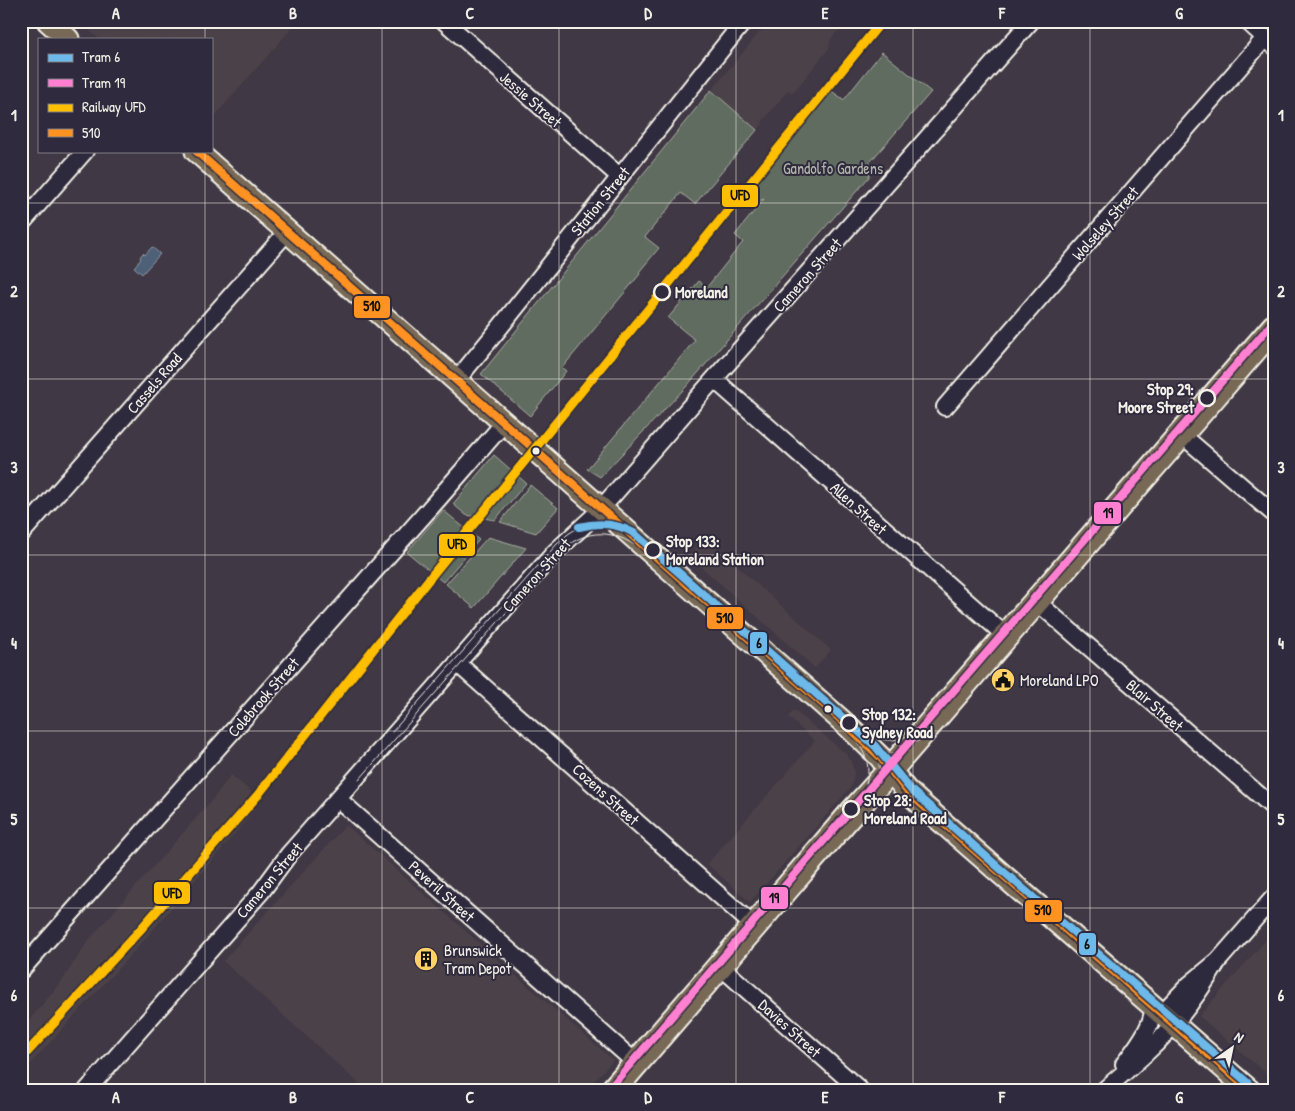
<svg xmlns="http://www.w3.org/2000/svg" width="1295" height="1111" viewBox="0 0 1295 1111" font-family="'Patrick Hand',sans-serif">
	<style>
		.built { fill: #4c4249 }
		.green { fill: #616c61; stroke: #aaaea4 }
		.water { fill: #4d6078; stroke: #909aa5 }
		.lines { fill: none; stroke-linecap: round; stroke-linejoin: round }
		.minor-casing { stroke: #f4f1e8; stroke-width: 20 }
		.major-casing { stroke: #f4f1e8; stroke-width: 25 }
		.highway-casing { stroke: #f4f1e8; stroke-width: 28 }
		.minor { stroke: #2f2a3d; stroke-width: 16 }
		.major { stroke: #776954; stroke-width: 21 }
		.highway { stroke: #776954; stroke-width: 24 }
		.tram { stroke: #f4f1e8; stroke-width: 1 }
		.bus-1-casing { stroke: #2f2a3d; stroke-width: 11 }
		.bus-1 { stroke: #ff9220; stroke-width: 8 }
		.rail-1-casing { stroke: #2f2a3d; stroke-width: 12 }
		.rail-1 { stroke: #ffbe00; stroke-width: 9 }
		.tram-1-casing { stroke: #2f2a3d; stroke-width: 11 }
		.tram-2-casing { stroke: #2f2a3d; stroke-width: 11 }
		.tram-1 { stroke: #6db9e9; stroke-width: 8 }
		.tram-2 { stroke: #ff80d0; stroke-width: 8 }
		.grid { fill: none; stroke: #f4f1e8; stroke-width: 1; stroke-opacity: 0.55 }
		.stop-dot { fill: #2f2a3d; stroke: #f4f1e8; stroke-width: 2.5 }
		.bus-dot { fill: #f4f1e8; stroke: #2f2a3d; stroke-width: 2 }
		.labels { text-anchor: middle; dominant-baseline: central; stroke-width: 4; stroke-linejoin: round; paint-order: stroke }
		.street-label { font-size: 16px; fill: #f4f1e8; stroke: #2f2a3d }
		.park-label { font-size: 16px; fill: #b2b5ab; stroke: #2f2a3d }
		.stop-label { font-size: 16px; font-weight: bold; fill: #f4f1e8; stroke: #2f2a3d; text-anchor: start }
		.poi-label { font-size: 16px; fill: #f4f1e8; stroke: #2f2a3d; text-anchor: start }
		.line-badge { stroke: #2f2a3d; stroke-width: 2 }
		.pale-badge-label { font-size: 14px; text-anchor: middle; font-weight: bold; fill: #111 }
		.neatline { fill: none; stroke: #f4f1e8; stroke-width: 2 }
		.grid-label { font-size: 16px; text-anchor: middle; font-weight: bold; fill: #f4f1e8 }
	</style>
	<rect width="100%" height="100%" fill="#403844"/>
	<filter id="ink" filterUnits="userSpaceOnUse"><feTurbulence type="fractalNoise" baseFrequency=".02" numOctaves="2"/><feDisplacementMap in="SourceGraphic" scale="10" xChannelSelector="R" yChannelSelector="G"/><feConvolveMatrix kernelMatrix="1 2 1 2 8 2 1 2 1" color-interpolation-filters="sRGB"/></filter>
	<g filter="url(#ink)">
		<path class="built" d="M79,21H298L211,120V39H99Z
			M769,21H835L845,29L836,32L830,40L829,48L793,93L788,90L762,122L763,124L757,130L712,90Z
			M705,538L831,650L815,668L689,556Z
			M794,710L846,754L851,762L854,771L853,780L851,787L750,902L707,864L815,741L788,717Z
			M231,775L261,800L243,824L145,939L21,1074V1030L62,981L88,941L213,799Z
			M346,825L522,981L613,1060L586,1090H366L223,961Z
			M1274,931V1080L1199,1016Z"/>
		<path class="green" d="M882,52L931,92L870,162L869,177L685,388L600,477L587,469L695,340L668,318L699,281L707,287L743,242L735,235L764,199L725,213L827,88L843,99V101Z
			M711,90L757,130L695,204L681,193L645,237L659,248L639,272L640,274L562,368L566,371L530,416L481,374Z
			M494,455L526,483L495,520L466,515L453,504Z
			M530,485L558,508L536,533L500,522Z
			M443,510L479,540L443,582L407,552Z
			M488,537L526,548L474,608L446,584Z"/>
		<path class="water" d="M152,247L160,254L142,274L134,267L141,259L140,257L143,253L145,255Z"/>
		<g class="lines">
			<g class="minor-casing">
				<path id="minor" d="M444,21L619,176
					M1247,21L1273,45
					M21,224L85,151
					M714,379L1006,636
					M456,381L497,331L744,21
					M945,407L1265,38
					M1181,434L1274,514
					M21,534L287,232
					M1036,601L1274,808
					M457,663L754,926
					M338,799L636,1063
					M720,966L860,1090
					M21,970L439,498L504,423
					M1162,1013L1189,985L1218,961L1274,897
					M1124,1064C1135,1049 1155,1025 1153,1005
					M87,1090L261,892L289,854L555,552L594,516L614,494L714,379L1031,21
					M1104,1090C1118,1078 1132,1066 1145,1054C1174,1028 1198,995 1218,961"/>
			</g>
			<g class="major-casing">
				<path id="major" d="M48,21L68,39
					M196,151L850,728L880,757L906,790L919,802L1249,1090"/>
			</g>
			<g class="highway-casing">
				<path id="highway" d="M613,1090L850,815L877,785L1274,327"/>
			</g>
			<use href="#minor" class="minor"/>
			<use href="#major" class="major"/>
			<use href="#highway" class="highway"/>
			<path class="tram" d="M853,726C886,748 905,744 932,716
				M392,732L557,544L568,534L579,527
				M850,734C871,755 875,779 855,804
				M859,742C885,759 903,756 925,735
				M359,780L556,556C585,525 617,528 648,555
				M866,804C878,786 885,767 873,747"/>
			<g class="bus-1-casing">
				<path id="bus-1" d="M196,151L850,728L880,757L906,790L919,802L1249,1090"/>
			</g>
			<use href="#bus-1" class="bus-1"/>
			<g class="rail-1-casing">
				<path id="rail-1" d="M21,1059L140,930L257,796L429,579L882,21"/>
			</g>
			<use href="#rail-1" class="rail-1"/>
			<g class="tram-1-casing">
				<path id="tram-1" d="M579,527C599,522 616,523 634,533L875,746L911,790L997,866L1256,1090"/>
			</g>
			<g class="tram-2-casing">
				<path id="tram-2" d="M608,1090L1274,321"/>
			</g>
			<use href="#tram-1" class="tram-1"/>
			<use href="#tram-2" class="tram-2"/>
		</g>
	</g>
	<path class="grid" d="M205,21V39M382,21V1090M559,21V1090M736,21V1090M913,21V1090M1090,21V1090M205,151V1090M21,203H1274M21,379H1274M21,555H1274M21,731H1274M21,908H1274"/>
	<defs>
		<g id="civic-disc" transform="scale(1.25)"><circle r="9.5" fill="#ffd166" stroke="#2f2a3d"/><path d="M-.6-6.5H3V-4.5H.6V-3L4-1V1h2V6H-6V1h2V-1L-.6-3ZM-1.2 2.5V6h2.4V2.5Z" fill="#111"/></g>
		<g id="building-disc" transform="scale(1.25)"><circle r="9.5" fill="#ffd166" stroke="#2f2a3d"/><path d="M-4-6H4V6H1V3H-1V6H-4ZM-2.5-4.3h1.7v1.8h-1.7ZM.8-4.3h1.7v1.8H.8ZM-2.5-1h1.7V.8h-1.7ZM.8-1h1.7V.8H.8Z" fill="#111"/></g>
	</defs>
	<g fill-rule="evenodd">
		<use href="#civic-disc" x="1003" y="680"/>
		<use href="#building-disc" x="426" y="959"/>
	</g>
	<g class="stop-dot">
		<circle cx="662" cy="292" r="8"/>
		<circle cx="1207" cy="398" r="8"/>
		<circle cx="653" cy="550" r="8"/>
		<circle cx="849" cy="723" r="8"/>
		<circle cx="851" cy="809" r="8"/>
	</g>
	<g class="bus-dot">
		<circle cx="536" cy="451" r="4.5"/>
		<circle cx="828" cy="709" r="4.5"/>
	</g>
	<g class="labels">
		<g class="street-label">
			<text transform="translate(531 99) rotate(41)">Jessie Street</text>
			<text transform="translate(600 201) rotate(-51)">Station Street</text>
			<text transform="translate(1105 223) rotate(-49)">Wolseley Street</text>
			<text transform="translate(807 275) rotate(-48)">Cameron Street</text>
			<text transform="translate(154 383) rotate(-49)">Cassels Road</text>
			<text transform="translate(859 508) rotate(42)">Allen Street</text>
			<text transform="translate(536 575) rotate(-48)">Cameron Street</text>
			<text transform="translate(263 697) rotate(-49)">Colebrook Street</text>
			<text transform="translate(1155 705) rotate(41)">Blair Street</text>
			<text transform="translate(606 794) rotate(42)">Cozens Street</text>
			<text transform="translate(269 880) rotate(-50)">Cameron Street</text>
			<text transform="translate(442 891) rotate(42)">Peveril Street</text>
			<text transform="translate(790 1028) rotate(42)">Davies Street</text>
		</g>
		<g class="park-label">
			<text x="833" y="168">Gandolfo Gardens</text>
		</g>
		<g class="stop-label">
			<text x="675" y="292">Moreland</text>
			<text x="1194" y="389" text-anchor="end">Stop 29:<tspan x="1194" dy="18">Moore Street</tspan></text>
			<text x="666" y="541">Stop 133:<tspan x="666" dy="18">Moreland Station</tspan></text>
			<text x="862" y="714">Stop 132:<tspan x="862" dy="18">Sydney Road</tspan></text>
			<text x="864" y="800">Stop 28:<tspan x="864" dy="18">Moreland Road</tspan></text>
		</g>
		<g class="poi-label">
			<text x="1020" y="680">Moreland LPO</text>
			<text x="444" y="950">Brunswick<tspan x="444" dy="18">Tram Depot</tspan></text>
		</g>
	</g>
	<g class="line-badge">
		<rect x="721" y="184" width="38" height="24" rx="5" fill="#ffbe00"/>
		<rect x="353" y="295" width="38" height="24" rx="5" fill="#ff9220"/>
		<rect x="1093" y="501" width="29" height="24" rx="5" fill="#ff80d0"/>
		<rect x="438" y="533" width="38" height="24" rx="5" fill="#ffbe00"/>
		<rect x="706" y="606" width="38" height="24" rx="5" fill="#ff9220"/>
		<rect x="749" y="631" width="19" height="24" rx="5" fill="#6db9e9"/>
		<rect x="153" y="881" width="38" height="24" rx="5" fill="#ffbe00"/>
		<rect x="760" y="886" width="29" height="24" rx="5" fill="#ff80d0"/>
		<rect x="1024" y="899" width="39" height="24" rx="5" fill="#ff9220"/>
		<rect x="1078" y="932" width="19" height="24" rx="5" fill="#6db9e9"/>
	</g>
	<g class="pale-badge-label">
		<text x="740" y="200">UFD</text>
		<text x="372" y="311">510</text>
		<text x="1108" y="518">19</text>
		<text x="457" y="549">UFD</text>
		<text x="725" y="623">510</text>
		<text x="759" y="648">6</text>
		<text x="172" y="898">UFD</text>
		<text x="774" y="903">19</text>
		<text x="1043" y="915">510</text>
		<text x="1087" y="949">6</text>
	</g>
	<rect width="1295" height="1111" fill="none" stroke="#2f2a3d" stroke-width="55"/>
	<rect x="38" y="38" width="175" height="115" fill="#2f2a3d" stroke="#7e7a81"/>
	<rect x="48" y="54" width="25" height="8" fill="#6db9e9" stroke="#7e7a81"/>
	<text x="82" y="62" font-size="15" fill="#f4f1e8">Tram 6</text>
	<rect x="48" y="79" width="25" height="8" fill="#ff80d0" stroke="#7e7a81"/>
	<text x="82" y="88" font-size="15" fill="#f4f1e8">Tram 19</text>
	<rect x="48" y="104" width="25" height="8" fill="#ffbe00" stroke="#7e7a81"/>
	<text x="82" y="112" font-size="15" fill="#f4f1e8">Railway UFD</text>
	<rect x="48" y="129" width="25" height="8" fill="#ff9220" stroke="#7e7a81"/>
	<text x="82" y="138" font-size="15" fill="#f4f1e8">510</text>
	<g transform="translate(1232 1048) rotate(33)" stroke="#2f2a3d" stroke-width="4" paint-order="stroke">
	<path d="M0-4L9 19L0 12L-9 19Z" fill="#f4f1e8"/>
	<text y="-8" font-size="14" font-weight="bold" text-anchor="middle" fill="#f4f1e8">N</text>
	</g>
	<rect x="28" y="28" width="1240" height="1056" class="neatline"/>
	<g class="grid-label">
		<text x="116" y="19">A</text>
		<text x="293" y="19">B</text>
		<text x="470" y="19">C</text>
		<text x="648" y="19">D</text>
		<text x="825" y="19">E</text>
		<text x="1002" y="19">F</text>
		<text x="1179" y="19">G</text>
		<text x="14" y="121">1</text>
		<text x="1281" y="121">1</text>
		<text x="14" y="297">2</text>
		<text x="1281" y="297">2</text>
		<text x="14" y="473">3</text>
		<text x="1281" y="473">3</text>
		<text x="14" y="649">4</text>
		<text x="1281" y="649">4</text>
		<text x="14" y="825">5</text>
		<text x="1281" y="825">5</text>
		<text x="14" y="1001">6</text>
		<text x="1281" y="1001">6</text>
		<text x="116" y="1103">A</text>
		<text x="293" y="1103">B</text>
		<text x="470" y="1103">C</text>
		<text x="648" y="1103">D</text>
		<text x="825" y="1103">E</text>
		<text x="1002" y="1103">F</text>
		<text x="1179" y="1103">G</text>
	</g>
</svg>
